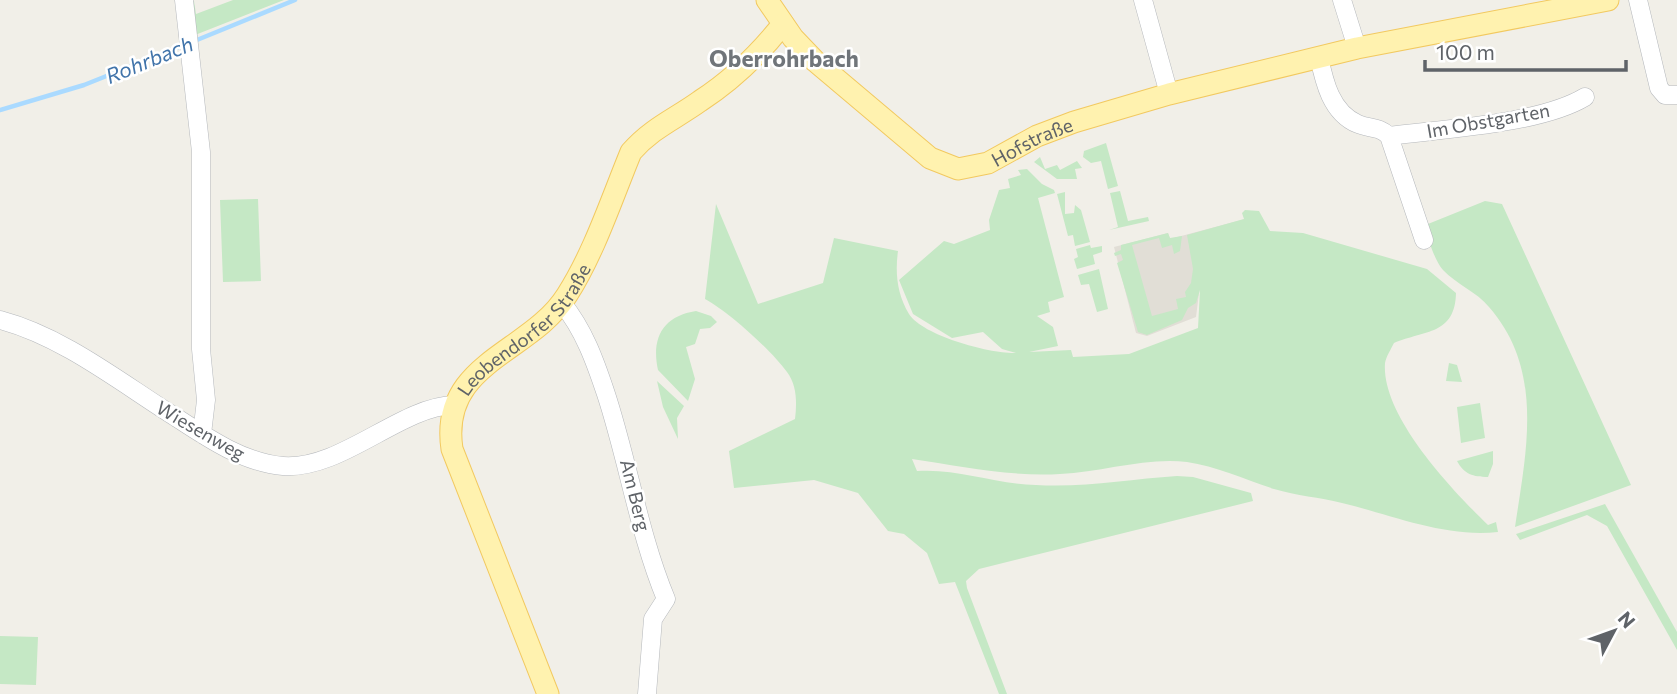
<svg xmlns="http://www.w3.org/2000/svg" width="1677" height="694" viewBox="0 0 1677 694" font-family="Commissioner,sans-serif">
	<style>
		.education { fill: #e1ded6 }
		.green { fill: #c5e8c5 }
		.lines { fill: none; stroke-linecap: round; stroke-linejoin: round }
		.stream { stroke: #aadaff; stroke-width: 4.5 }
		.minor-casing { stroke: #b5b8bc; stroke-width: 19 }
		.major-casing { stroke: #f2c960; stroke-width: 23 }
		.minor { stroke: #fff; stroke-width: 18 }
		.major { stroke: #fff2af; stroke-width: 21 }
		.labels { text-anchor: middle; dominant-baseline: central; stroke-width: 5; stroke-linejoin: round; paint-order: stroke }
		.street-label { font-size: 19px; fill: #5f6368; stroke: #fff }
		.water-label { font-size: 21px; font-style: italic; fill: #4174aa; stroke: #fff }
		.quarter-label { font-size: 23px; font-weight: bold; fill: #70757a; stroke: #fff }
	</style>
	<rect width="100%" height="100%" fill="#f1efe8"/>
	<path class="education" d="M1245,219L1200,285L1196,317L1147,336L1136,333L1114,247L1168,233L1170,239Z"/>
	<path class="green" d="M233,0H284L195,35L190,1H194L196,14Z
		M1106,143L1118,186L1108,189L1101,161L1091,163L1083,157L1084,151Z
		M1040,157L1045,169L1057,165L1060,170L1077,161L1082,168L1075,169L1077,179H1057L1034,162Z
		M1027,169L1042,184L1054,190L1055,193L1038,198L1064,297L1048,302L1050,312L1037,316L1053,327L1058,346L1029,352L1071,350L1073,357L1129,354L1198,328L1200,290L1196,303L1188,308L1182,320L1147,335L1138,332L1117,263L1123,260L1121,254L1115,256L1114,253L1121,250V245L1168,233L1170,238L1182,236L1180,251L1174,254L1172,245L1162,248L1159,238L1132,245L1152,316L1178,309L1176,299L1186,297L1185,292L1191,283L1193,269L1187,235L1244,219L1242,213L1245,210L1259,211L1270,231L1303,233L1427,269L1456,293C1455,335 1425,330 1394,343C1391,349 1386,357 1385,363C1381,416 1453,491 1488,525L1496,522L1498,532C1446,538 1392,515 1342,503C1319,497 1297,496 1274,489C1246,480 1216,466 1187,462C1147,457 1102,472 1060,474C1011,477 960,466 912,459L917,471C957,468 996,484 1036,485C1083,488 1130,479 1177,476L1193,477L1251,493L1253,501L979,569L966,581L967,588L1007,694H999L955,582L939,584L927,553L904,534L888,531L858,493L814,480L734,488L729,451L795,419C797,403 797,385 787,372C771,350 729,312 705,299L716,204L758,304L823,283L834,238L898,251C895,273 897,294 909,314C923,336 991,354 1016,353L1002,349L983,332L952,338L913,314L899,280L944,241L954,244L990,230L989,220L999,190L1010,188L1008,179L1021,175L1018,170Z
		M1120,191L1128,221L1148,217L1149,221L1109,230L1118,227L1110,193Z
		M1065,192V214L1074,213L1075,205L1081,210L1090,242L1075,246L1073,235L1068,236L1057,194Z
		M258,199L261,281L223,282L220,200Z
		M1485,201L1502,204L1631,485L1515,527C1526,452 1545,371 1489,307C1477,292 1456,284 1443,270C1434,260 1429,239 1423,226Z
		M1090,245L1091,248L1102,246V252L1093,255L1095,264L1077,269L1074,259L1078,257L1076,249Z
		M1099,269L1108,309L1097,312L1089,284L1081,285L1078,275Z
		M696,311L711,316L717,322L710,328L700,329L695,344L686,347L695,379L688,401L658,370C651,338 663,316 696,311Z
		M1449,363L1457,365L1462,382L1446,381Z
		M657,381L684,406L677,418L678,439L663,407Z
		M1480,403L1485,438L1461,443L1457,407Z
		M1493,451V464L1488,477C1473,477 1464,474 1457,461Z
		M1605,504L1677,632V650L1607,526L1587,515L1520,540L1516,534Z
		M0,636L38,637L36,685L0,684Z"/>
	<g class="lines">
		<path class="stream" d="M192,42L295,0
			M0,110L84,85L184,45"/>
		<g class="minor-casing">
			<path id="minor" d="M184,0L201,152V349L206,400L202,434
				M1143,0L1169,94
				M1342,0L1357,48
				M1638,0L1659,88L1665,95H1677
				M1319,57C1324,81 1331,113 1358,124C1370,129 1379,126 1389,136L1424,240
				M1389,136C1443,129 1540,124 1585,97
				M562,303C584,330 595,361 606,394C628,461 639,534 666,599L653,619L647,694
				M0,320C64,337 121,383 177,418C209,439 245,463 283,466C341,470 400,407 453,405"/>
		</g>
		<g class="major-casing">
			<g id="major">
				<path id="s1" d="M767,0L793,38L815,61L930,158L958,169L988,163L1037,136L1074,122L1169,94L1357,48L1608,0"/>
				<path id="s2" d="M548,694L452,449C439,362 530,354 567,295C594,253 612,198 631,152C652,128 675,119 700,101C731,81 760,53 783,24"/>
			</g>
		</g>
		<use href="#minor" class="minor"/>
		<use href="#major" class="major"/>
	</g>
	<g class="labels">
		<g class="street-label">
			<text transform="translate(1488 120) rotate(-10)">Im Obstgarten</text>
			<text stroke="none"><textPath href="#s1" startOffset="338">Hofstraße</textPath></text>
			<text stroke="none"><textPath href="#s2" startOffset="411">Leobendorfer Straße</textPath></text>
			<text transform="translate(201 430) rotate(30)">Wiesenweg</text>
			<text transform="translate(636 495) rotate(76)">Am Berg</text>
		</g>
		<g class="water-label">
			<text transform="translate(149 59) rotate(-22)">Rohrbach</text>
		</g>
		<g class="quarter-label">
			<text x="784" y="58">Oberrohrbach</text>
		</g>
	</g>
	<g transform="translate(1614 631) rotate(49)" stroke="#ffffff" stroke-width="5" paint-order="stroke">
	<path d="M0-5L12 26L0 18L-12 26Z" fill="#5f6368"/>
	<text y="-10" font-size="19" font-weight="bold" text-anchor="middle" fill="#5f6368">N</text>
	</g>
	<path d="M1425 60v10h201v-10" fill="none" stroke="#5f6368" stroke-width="3.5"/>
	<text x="1436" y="60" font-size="21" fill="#5f6368" stroke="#ffffff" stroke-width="5" paint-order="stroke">100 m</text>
</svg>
